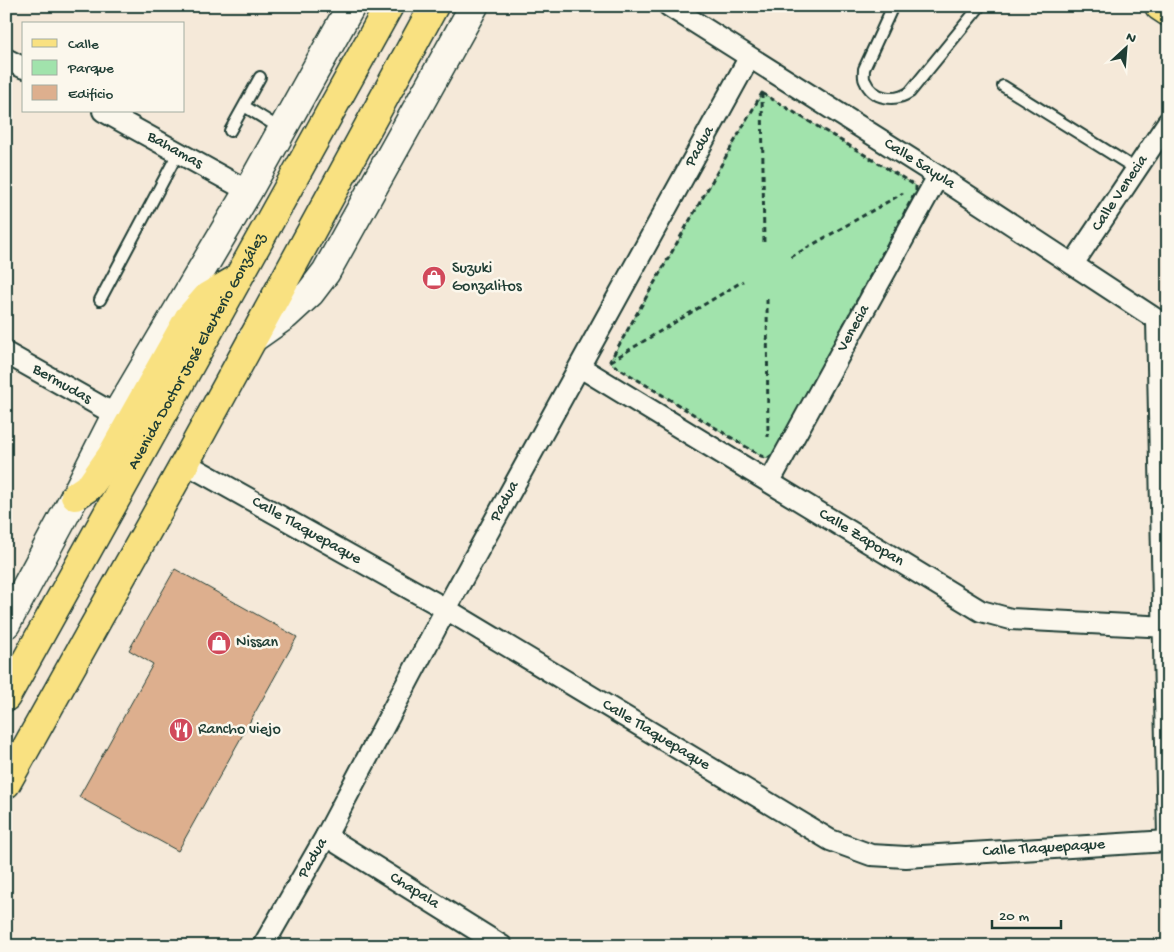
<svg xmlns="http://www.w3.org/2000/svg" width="1174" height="952" viewBox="0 0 1174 952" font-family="'Gochi Hand',sans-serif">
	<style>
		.green { fill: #a1e3ac; stroke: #609070 }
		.building { fill: #ddaf8e; stroke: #1f3d34 }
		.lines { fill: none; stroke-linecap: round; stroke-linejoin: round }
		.lane-casing { stroke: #1f3d34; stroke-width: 14 }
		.street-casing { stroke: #1f3d34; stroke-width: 24 }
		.secondary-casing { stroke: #1f3d34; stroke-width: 31 }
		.primary-casing { stroke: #1f3d34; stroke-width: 31 }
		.highway-casing { stroke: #1f3d34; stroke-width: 31 }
		.path { stroke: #1f3d34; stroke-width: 3; stroke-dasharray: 5 4; stroke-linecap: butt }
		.lane { stroke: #fbf7ec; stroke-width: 10 }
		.street { stroke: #fbf7ec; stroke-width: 20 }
		.secondary { stroke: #fbf7ec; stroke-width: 28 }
		.primary { stroke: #f9e181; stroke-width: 28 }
		.highway { stroke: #f9e181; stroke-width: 28 }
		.labels { text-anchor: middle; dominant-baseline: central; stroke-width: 5; stroke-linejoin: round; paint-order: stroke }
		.street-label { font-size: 16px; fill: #1f3d34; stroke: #fbf7ec }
		.poi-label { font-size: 16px; fill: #1f3d34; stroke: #fbf7ec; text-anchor: start }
	</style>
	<rect width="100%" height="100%" fill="#f5e9d9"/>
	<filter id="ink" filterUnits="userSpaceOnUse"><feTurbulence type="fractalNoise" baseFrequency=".02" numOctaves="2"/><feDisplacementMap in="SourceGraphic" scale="10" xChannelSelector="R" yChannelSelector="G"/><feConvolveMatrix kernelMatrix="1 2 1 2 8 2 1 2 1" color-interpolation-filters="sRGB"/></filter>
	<g filter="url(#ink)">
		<path class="green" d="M762,93L913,184L916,186V191L775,453L768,458L761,456L612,364L610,361Z"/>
		<path class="building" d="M175,569L297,637L178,851L79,797L153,664L129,650Z"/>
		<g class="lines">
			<g class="lane-casing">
				<path id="lane" d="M893,6L864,69C864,73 863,78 865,81C873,100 896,102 910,92L980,6
					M1003,86L1136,169
					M244,106L281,129
					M230,131L260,77
					M100,300L178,153"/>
			</g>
			<g class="street-casing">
				<g id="street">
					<path id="s1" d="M669,6L938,176L1168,327"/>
					<path d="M6,59L24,68"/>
					<path id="s2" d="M103,111L248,191"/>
					<path id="s3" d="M1073,264L1168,122"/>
					<path d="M1157,320L1168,836"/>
					<path id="s4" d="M6,353L116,415"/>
					<path id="s5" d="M580,367L981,611L1011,619L1168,627"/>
					<path id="s6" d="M185,463L446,609L830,840L871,855L906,857L1168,841"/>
					<path id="s7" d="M770,481L938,176"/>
					<path id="s8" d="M326,836L502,946"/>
					<path id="s9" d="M263,946L326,836L446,609L749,58"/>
				</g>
			</g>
			<g class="secondary-casing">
				<path id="secondary" d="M252,339L286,315L310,293L326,272L474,6
					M6,624L75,496L116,415L248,191L351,6"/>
			</g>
			<g class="primary-casing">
				<path id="primary" d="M1159,6L1168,12"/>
			</g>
			<g class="highway-casing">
				<g id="highway">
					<path d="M75,496L90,486L111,456L188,319L208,296L232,282"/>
					<path id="s10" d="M6,697L389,6"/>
					<path d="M6,784L185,463L434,6"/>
				</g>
			</g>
			<path class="path" d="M762,93L913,184L916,186V191L775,453L768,458L761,456L612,364L610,361Z
				M762,93L764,245
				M791,257L903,193
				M767,299L768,437
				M611,361L743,281"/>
			<use href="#lane" class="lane"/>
			<use href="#street" class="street"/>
			<use href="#secondary" class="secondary"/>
			<use href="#primary" class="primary"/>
			<use href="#highway" class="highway"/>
		</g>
	</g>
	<defs>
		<g id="shop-disc" transform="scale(1.25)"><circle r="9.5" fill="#d1495b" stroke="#fbf7ec"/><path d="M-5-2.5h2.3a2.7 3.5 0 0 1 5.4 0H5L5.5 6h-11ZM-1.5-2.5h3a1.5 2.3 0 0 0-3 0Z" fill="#fff"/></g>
		<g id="restaurant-disc" transform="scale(1.25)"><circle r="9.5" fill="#d1495b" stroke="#fbf7ec"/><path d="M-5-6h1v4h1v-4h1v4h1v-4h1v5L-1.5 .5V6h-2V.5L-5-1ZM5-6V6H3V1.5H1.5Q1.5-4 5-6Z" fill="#fff"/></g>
	</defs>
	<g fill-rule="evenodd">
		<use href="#shop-disc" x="434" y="278"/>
		<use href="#shop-disc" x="219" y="643"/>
		<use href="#restaurant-disc" x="181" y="730"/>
	</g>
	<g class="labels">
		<g class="street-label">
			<text stroke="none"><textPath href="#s9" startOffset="911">Padua</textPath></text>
			<text stroke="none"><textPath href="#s2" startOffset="82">Bahamas</textPath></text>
			<text stroke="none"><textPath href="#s1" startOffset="296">Calle Sayula</textPath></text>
			<text stroke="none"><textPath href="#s3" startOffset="85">Calle Venecia</textPath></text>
			<text stroke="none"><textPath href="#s7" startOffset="174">Venecia</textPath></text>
			<text stroke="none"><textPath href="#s10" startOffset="395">Avenida Doctor José Eleuterio González</textPath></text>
			<text stroke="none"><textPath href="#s4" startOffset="64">Bermudas</textPath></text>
			<text stroke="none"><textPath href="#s9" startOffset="506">Padua</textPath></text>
			<text stroke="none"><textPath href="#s6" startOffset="139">Calle Tlaquepaque</textPath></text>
			<text stroke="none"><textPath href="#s5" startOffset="329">Calle Zapopan</textPath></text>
			<text stroke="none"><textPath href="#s6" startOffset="544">Calle Tlaquepaque</textPath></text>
			<text stroke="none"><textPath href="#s6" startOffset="964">Calle Tlaquepaque</textPath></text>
			<text stroke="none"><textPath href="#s9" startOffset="101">Padua</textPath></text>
			<text stroke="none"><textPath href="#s8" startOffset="104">Chapala</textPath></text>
		</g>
		<g class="poi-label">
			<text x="452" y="269">Suzuki<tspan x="452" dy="18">Gonzalitos</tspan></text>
			<text x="236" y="643">Nissan</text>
			<text x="198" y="730">Rancho viejo</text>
		</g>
	</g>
	<rect width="1174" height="952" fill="none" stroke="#fbf7ec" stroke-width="25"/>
	<rect x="12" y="12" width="1149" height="927" fill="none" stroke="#1f3d34" stroke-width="2" filter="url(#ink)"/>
	<rect x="22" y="22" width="162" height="90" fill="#fbf7ec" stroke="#a3ada2"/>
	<rect x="32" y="39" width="25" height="8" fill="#f9e181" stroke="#a3ada2"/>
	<text x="68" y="48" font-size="15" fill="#1f3d34">Calle</text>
	<rect x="32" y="60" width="25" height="15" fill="#a1e3ac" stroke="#a3ada2"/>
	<text x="68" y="72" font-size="15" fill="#1f3d34">Parque</text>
	<rect x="32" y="85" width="25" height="15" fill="#ddaf8e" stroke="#a3ada2"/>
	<text x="68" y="98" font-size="15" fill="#1f3d34">Edificio</text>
	<g transform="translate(1126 48) rotate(26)" stroke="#fbf7ec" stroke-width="4" paint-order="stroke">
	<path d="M0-4L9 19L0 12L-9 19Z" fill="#1f3d34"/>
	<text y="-8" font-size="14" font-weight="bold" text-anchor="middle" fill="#1f3d34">N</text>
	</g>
	<path d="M992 920v8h69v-8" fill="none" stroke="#1f3d34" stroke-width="2.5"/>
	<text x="999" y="920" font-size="15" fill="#1f3d34" stroke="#fbf7ec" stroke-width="4" paint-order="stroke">20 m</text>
</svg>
